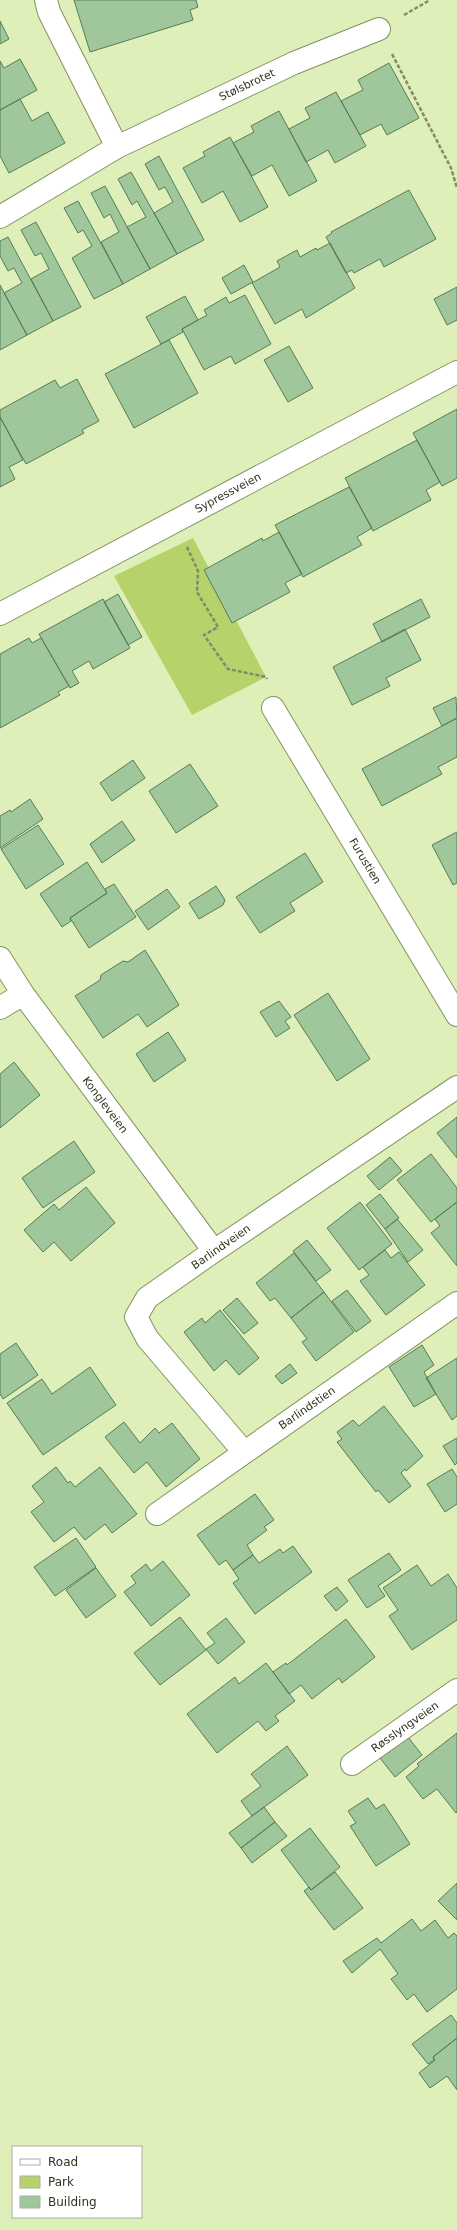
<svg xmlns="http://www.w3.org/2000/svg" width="457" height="2230" viewBox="0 0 457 2230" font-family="'DejaVu Sans',sans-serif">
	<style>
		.green { fill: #b5d36a }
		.building { fill: #a0c79c; stroke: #577c54 }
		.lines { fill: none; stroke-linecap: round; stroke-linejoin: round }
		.minor-casing { stroke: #839360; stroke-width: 24 }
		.path { stroke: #808c68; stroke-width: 2.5; stroke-dasharray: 4 2; stroke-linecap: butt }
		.minor { stroke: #fff; stroke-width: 22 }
		.labels { text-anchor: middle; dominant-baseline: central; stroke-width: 3; stroke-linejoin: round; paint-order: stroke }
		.street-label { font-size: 11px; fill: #2d341f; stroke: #fff }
	</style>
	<rect width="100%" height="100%" fill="#deefb9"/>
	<path class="green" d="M193,538L266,677L192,715L114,576Z"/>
	<path class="building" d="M74,0H196L198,7L190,10L193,20L90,52Z
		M0,21L9,39L0,44Z
		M20,59L37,90L0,110V61L4,68Z
		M389,63L419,118L387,135L381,124L360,135L341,101L363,90L358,80Z
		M336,92L366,146L335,163L328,150L306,162L289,129L310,118L305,108Z
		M20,99L32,121L48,112L65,143L9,173L0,156V110Z
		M279,111L317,181L289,196L272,165L252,176L233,143L254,132L251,126Z
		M230,137L268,207L240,222L223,191L202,203L183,168L205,156L203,152Z
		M159,156L204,240L177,254L154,213L173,202L165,187L159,190L145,164Z
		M131,172L177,254L150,269L127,227L146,217L137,201L132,205L118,179Z
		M105,186L150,269L123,284L101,242L119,232L110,214L104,218L91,193Z
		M409,190L436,239L384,267L380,259L354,273L352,270L346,273L326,237L332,233L331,232Z
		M78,201L123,284L94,299L72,258L92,246L83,230L78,233L64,208Z
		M36,222L81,307L53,321L31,279L49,269L41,253L35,256L21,230Z
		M8,237L53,321L27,335L4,293L22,283L14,268L8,271L0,256V241Z
		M330,243L355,288L306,318L302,309L275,324L252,283L280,267L277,261L297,250L300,257L316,248L317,250Z
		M244,265L253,282L231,294L222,278Z
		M0,285L27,335L0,350Z
		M457,287V320L447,325L434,299Z
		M245,295L271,344L235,364L231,356L204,370L182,329L207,315L204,310L226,297L229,303Z
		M185,296L198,320L182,329L183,332L161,344L146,317Z
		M169,340L198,393L134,428L105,374Z
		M289,346L313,388L288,402L264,360Z
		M77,379L99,421L82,430L84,433L26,464L0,417V410L55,380L60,388Z
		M457,409V478L442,486L413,433Z
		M0,417L23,460L9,467L15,479L0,487Z
		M417,440L440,482L426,490L431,500L373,531L345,478Z
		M349,487L372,528L357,537L362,545L303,577L275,525Z
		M279,532L302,574L285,583L290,592L232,623L204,570L262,538L263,541Z
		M118,594L142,637L128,645L104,602Z
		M103,599L130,648L93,669L89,661L72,671L79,683L70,688L39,634Z
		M421,599L430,617L382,642L373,624Z
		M405,629L421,660L386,678L390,686L352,705L333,667Z
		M29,638L32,643L41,638L69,686L58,692L60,695L0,728V654Z
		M456,697L457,718L442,726L433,708Z
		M457,718V757L438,767L442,774L382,806L362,769Z
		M133,760L145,778L112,801L100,783Z
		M190,764L218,806L176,833L149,791Z
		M30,799L43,819L0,848V816L10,810L11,812Z
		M122,821L135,840L102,863L90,844Z
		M38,825L64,864L26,889L1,849Z
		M457,832V883L453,885L432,845Z
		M305,853L323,882L290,903L295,911L260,933L236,897Z
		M87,862L107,893L70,918L71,921L62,927L40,894Z
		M114,884L136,917L89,948L70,918L107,893L105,889Z
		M216,886L225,900L223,905L199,919L189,903Z
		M167,889L180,907L148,930L135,911Z
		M145,950L179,1005L147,1027L138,1014L103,1038L75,996L100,980L101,975L123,961L128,962Z
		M328,993L370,1059L337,1081L294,1015Z
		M279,1001L291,1017L285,1021L290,1028L276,1037L260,1012Z
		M168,1032L186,1060L154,1082L136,1054Z
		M14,1062L40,1095L0,1128V1074Z
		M457,1117V1158L437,1133Z
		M74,1141L95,1172L43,1208L22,1178Z
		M431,1154L457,1188V1202L431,1222L397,1180Z
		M390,1157L402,1171L379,1190L367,1176Z
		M86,1187L115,1223L71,1261L54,1242L43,1252L24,1230L54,1204L59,1210Z
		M380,1194L399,1218L385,1229L366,1205Z
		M360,1202L392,1244L359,1270L327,1228Z
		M457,1202V1266L431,1233L440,1226L435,1219Z
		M397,1219L423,1250L408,1262L385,1229Z
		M307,1240L331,1270L316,1281L293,1251Z
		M385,1250L391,1258L399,1252L425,1285L386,1315L360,1281L369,1275L363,1267Z
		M294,1253L324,1292L291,1318L275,1298L270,1301L256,1283Z
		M347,1290L371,1321L356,1332L332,1301Z
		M324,1292L354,1332L316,1361L302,1342L307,1339L291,1318Z
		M237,1298L258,1323L244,1334L223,1310Z
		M220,1310L259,1358L239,1375L226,1360L214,1371L184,1332L202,1318L205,1323Z
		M16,1343L38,1375L3,1399L0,1394V1354Z
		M422,1345L434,1365L424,1372L436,1394L414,1407L389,1367Z
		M457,1358V1416L452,1420L426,1378Z
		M290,1364L297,1373L282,1384L275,1376Z
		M90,1367L116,1405L43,1455L7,1403L42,1379L52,1394Z
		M384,1406L423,1456L406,1471L405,1469L401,1473L411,1486L389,1503L378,1490L376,1492L337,1442L342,1439L337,1432L353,1420L359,1426Z
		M124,1422L140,1443L155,1428L159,1433L172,1423L200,1459L166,1487L147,1462L134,1473L105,1437Z
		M457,1438V1463L455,1465L443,1446Z
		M56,1467L68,1483L70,1481L75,1487L100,1467L137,1514L112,1533L105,1524L85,1540L74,1527L54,1542L31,1512L44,1502L32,1486Z
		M452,1469L457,1477V1504L445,1512L427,1484Z
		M255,1494L274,1520L264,1527L267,1530L247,1545L253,1555L233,1570L226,1560L219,1565L197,1535Z
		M76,1538L96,1567L55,1596L34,1567Z
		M293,1546L312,1572L255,1614L233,1583L239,1579L233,1570L253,1555L259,1563L280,1549L283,1553Z
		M389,1553L401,1570L378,1586L385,1596L367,1608L348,1580Z
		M163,1561L190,1595L151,1626L124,1592L136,1583L131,1576L146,1564L151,1571Z
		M417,1565L431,1586L448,1574L457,1588V1620L412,1650L389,1616L398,1610L383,1588Z
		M96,1568L116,1596L86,1618L66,1590Z
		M337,1587L348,1601L336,1611L324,1596Z
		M180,1617L206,1650L160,1685L134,1653Z
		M226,1618L245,1642L218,1664L206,1649L215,1643L207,1633Z
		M346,1619L375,1657L342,1683L339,1678L312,1699L301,1685L289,1694L273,1672L286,1663L287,1665Z
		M266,1663L295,1701L275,1716L279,1721L266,1731L258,1721L217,1753L187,1714L235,1677L239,1684Z
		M457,1733V1812L456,1813L437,1789L423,1799L406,1777L419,1766L417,1764Z
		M408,1737L422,1755L395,1777L380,1758Z
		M287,1746L308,1775L252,1816L241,1801L261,1786L251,1774Z
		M368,1798L376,1809L384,1804L410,1844L376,1866L350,1826L356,1823L348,1811Z
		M264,1807L275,1822L241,1848L229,1833Z
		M275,1822L287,1836L252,1863L241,1848Z
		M310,1828L340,1867L311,1890L281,1850Z
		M335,1872L363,1908L334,1930L304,1891L309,1887L311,1890Z
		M457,1883V1920L438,1901Z
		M412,1919L421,1931L435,1920L448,1938L454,1933L457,1936V1989L427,2012L414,1994L407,2000L391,1979L398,1974L380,1949L352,1973L343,1961L377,1938L381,1943Z
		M451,2015L457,2023V2038L433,2057L434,2060L428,2064L412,2044Z
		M457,2038V2090L447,2076L430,2088L419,2073L435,2060L433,2057Z"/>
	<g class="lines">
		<g class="minor-casing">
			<path id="minor" d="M46,0L49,12L117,147
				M0,217L117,147L294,63L379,29
				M0,614L457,372
				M273,708L457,1015
				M0,958L23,994L214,1251
				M0,1008L23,994
				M244,1452L147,1338L136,1317L147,1298L214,1251L457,1087
				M157,1514L457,1303
				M352,1764L457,1690"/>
		</g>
		<path class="path" d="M404,15L430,0
			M392,54L451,168L457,188
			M187,547L198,571L197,592L218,627L204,635L228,669L266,677L267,679"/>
		<use href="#minor" class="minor"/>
	</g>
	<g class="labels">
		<g class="street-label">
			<text transform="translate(247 85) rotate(-25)">Stølsbrotet</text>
			<text transform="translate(228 493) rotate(-28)">Sypressveien</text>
			<text transform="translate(365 861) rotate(59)">Furustien</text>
			<text transform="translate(105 1105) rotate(53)">Kongleveien</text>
			<text transform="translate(221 1247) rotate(-35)">Barlindveien</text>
			<text transform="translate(307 1408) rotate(-35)">Barlindstien</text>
			<text transform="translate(405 1727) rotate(-35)">Røsslyngveien</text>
		</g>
	</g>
	<rect x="12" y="2146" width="130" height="72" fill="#ffffff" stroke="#abaea5"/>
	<rect x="20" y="2159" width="20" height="6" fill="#ffffff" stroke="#abaea5"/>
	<text x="48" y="2166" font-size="12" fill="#2d341f">Road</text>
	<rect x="20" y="2176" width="20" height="12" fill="#b5d36a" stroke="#abaea5"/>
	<text x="48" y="2186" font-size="12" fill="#2d341f">Park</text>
	<rect x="20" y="2196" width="20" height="12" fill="#a0c79c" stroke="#abaea5"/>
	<text x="48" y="2206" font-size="12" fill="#2d341f">Building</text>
</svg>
